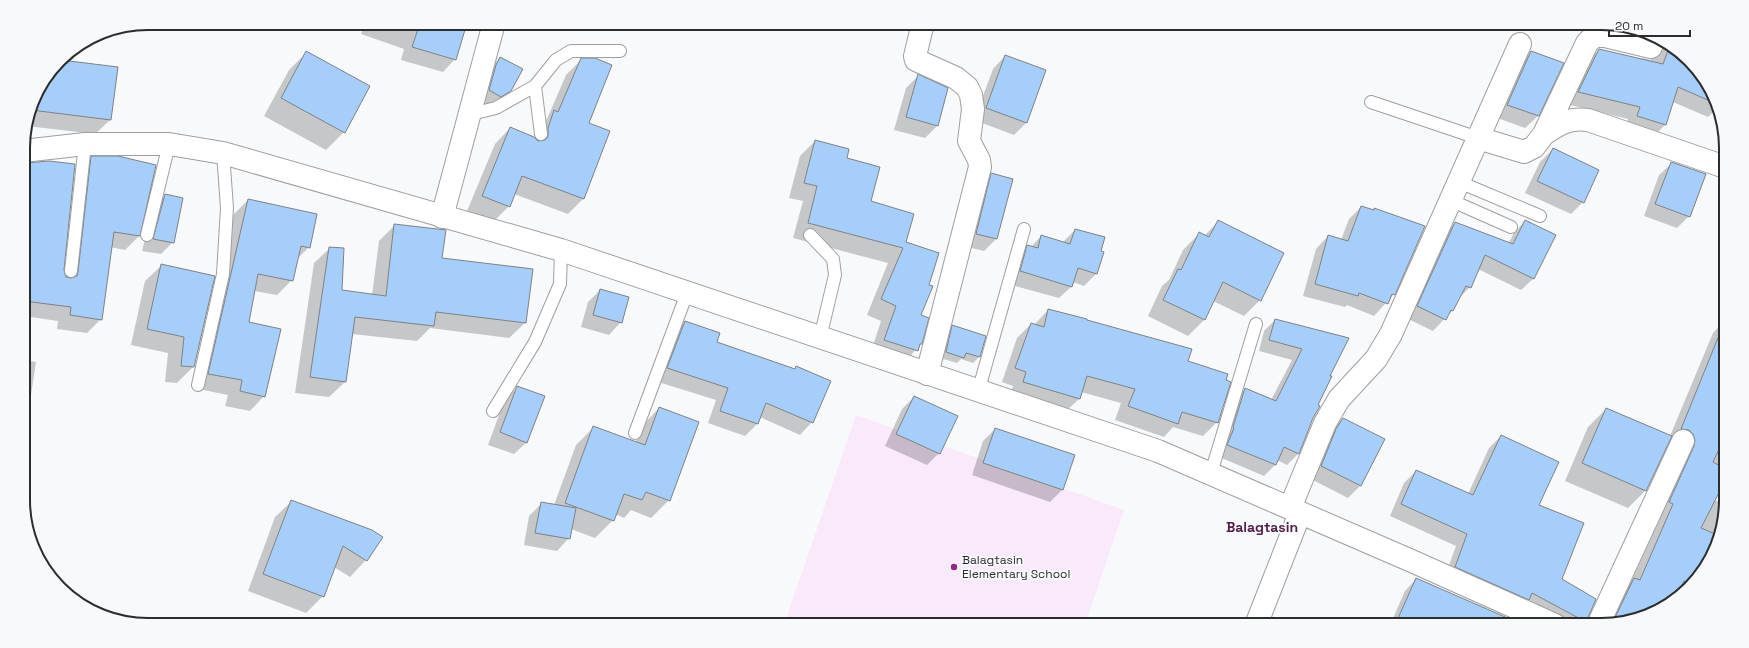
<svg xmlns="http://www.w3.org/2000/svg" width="1749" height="648" viewBox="0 0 1749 648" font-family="'Space Grotesk',sans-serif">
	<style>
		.education { fill: #f9e9fb }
		.shadow { fill: #0003 }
		.building { fill: #a6cefb; stroke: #808182 }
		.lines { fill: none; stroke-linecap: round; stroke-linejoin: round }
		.service-casing { stroke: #9e9fa1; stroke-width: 14 }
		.minor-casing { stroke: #9e9fa1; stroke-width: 24 }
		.tertiary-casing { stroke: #9e9fa1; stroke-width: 24 }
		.service { stroke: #fff; stroke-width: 12 }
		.minor { stroke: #fff; stroke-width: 22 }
		.tertiary { stroke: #fff; stroke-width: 22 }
		.poi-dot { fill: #942788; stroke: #f8f9fa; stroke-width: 1.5 }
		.labels { text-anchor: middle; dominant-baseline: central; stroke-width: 4; stroke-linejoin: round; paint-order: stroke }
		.poi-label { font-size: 12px; fill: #2c2d2d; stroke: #f8f9fa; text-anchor: start }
		.quarter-label { font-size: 14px; font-weight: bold; fill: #511d4a; stroke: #f8f9fa }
		.rim { fill: none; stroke: #2c2d2d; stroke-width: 2 }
	</style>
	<rect width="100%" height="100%" fill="#f8f9fa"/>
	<path class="education" d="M856,415L1124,510L1085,625H784Z"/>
	<path class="shadow" d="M365,23H466L455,59L443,72L401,60L404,49L361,34Z
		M1643,31L1695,66L1716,100L1718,107L1708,117L1673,102L1665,125L1653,137L1625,128L1628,119L1566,104L1586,63L1599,50L1640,60L1641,58L1651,60V56L1638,46Z
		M307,52L344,132L326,150L264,116L289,70Z
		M1531,52L1562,64L1538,116L1525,128L1495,117L1519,64Z
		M1005,56L1027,122L1014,135L974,120L993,69Z
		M500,58L510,90L498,103L488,108L477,103L488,70Z
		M581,60L588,124L584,198L568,214L514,194L509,206L494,221L467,211L495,144L510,128L535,139L539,127L547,119L566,75Z
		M60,61L117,68L110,120L95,134L27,126L36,92Z
		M918,76L937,126L925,138L894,130L906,88Z
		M815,141L845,158L870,202L905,243L921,344L902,365L870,355L881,321L867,315L888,263L793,238L803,201L789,198L800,156Z
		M1553,149L1583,202L1571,214L1525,193L1540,162Z
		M92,158L155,166L139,236L125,250L110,247L101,319L87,333L57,329L58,321L24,316L23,167L27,164L66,278L78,171Z
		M1672,163L1689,216L1677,228L1644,216L1659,175Z
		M992,174L1011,180L996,239L984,251L964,246L979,187Z
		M165,195L173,242L161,254L142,251L153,208Z
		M248,200L309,247L297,259L292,280L277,295L254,291L248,322L264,396L250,411L225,406L228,395L194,388L233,215Z
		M1361,207L1373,211L1374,209L1394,294L1374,316L1347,305L1345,307L1303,296L1316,249L1328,236L1341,240L1349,219Z
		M1525,221L1555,236L1533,279L1521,290L1478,269L1470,287L1458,299L1452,311L1433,331L1406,318L1443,235L1455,223L1508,244L1514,233Z
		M1218,222L1260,300L1244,316L1213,301L1204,320L1188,336L1148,316L1162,286L1169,280L1183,250L1199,234L1204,236Z
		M395,225L525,323L509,338L430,328L417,341L352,334L345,382L329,397L295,393L314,263L330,248L341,291L372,295L379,241Z
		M1075,230L1100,252L1097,273L1084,286L1073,282L1072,286L1059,298L1008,284L1015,258L1028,246L1031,247L1041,236L1063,242Z
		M162,265L193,367L177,383L165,382L168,353L131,345L145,281Z
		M600,290L621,322L609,335L581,327L588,302Z
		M1048,310L1187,361L1225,381L1217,422L1203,436L1173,427L1164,437L1115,420L1121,403L1081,392L1079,399L1065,412L1010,396L1013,386L1002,382L1017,338L1031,324L1034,325Z
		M1275,320L1347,338L1316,406L1298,454L1287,465L1277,460L1275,465L1264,476L1217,456L1234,400L1245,389L1271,400L1292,360L1259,351L1264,331Z
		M1725,320L1726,477L1714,500L1725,504L1719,540L1711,557L1705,555L1692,584L1677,599L1642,618L1609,625L1619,593L1632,580L1660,519L1655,516L1674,444L1667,443L1646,490L1628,508L1565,481L1588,427L1606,409L1670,436L1713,333Z
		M685,322L715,343L794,370L796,368L812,422L800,435L760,417L757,424L745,436L708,423L716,400L655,381L673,334Z
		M953,326L985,336L979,357L973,363L961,359L957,363L940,358L947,332Z
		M24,360L36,362L29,408L25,412Z
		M518,387L527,442L514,454L488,445L505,399Z
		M914,397L939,453L927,465L885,446L902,409Z
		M659,408L669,500L651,518L631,510L624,518L615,514L613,520L595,538L571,529L569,538L557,551L524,545L529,516L542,503L554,505L576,445L594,427L635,443L642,426Z
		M1343,419L1360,486L1348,498L1309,478L1330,431Z
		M995,429L1074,456L1062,490L1050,502L972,475L983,441Z
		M1501,436L1538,506L1561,580L1595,599L1585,622L1582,625H1557L1444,579L1456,546L1390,516L1404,483L1416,471L1468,494L1489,448Z
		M292,501L366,560L350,577L334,567L323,596L306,613L248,591L275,517Z
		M1416,579L1517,625H1390L1405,591Z"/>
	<path class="building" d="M420,23H467L456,60L412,47Z
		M1669,48L1695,66L1717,104L1678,87L1666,125L1637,116L1640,107L1578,92L1599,49L1663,64Z
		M306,51L370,86L345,133L281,98Z
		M1531,51L1564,63L1539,116L1507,105Z
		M1005,55L1046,70L1027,123L986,108Z
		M500,57L523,69L511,91L501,97L489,90L496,65Z
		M581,58H595L612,65L589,123L610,131L584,199L522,176L510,207L482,196L510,127L534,137L538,141L545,140L548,137V128L554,110L558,112Z
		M61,60L118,67L111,120L31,110L36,92Z
		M918,74L948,88L938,126L906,117Z
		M815,140L849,149L847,158L880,167L871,201L914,214L906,242L939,253L929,285L933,286L921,315L929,318L922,344H920L918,351L884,340L896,306L881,299L903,248L808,223L817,186L804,183Z
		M1553,148L1599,170L1584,203L1537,181Z
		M91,156H118L156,165L140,236L114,232L102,320L70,315L71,307L24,301V182L26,163L49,161L75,164L64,270L66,277L71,278L77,276L78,272Z
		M1671,162L1706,174L1690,217L1655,204Z
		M991,173L1013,179L997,239L976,234Z
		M165,194L183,198L174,243L153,239Z
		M248,199L317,214L310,248L301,246L293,281L258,274L249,322L281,329L265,397L240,391L242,380L208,374Z
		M1361,206L1374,210V208L1425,226L1395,295L1392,294L1388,304L1359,293L1358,296L1315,284L1328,235L1348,241Z
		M1218,220L1284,253L1261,301L1223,282L1205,320L1163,300L1178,269L1181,270L1199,232L1209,237Z
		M1525,220L1556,235L1534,279L1485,255L1471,288L1466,286L1453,311L1451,310L1446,320L1417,306L1455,222L1513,244Z
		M394,224L446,230L442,258L533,269L526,323L436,312L434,326L355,317L346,382L310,377L329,247L344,248L342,290L386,296Z
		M1075,229L1105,237L1101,251L1104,252L1097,274L1078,268L1072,287L1020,271L1027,245L1038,248L1041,235L1070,244Z
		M161,264L215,276L194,367L181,366L184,337L147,329Z
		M600,289L629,297L622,323L593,315Z
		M1048,309L1087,319V320L1192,349L1188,361L1228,374L1226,380L1231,382L1218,423L1182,412L1178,424L1128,406L1135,389L1087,376L1080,399L1023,382L1026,372L1015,368L1031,323L1044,327Z
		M1275,319L1349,338L1330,376H1332L1318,405L1320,406L1313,418L1299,454L1284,447L1276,465L1227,445L1234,428L1233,427L1245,388L1276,401L1302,349L1269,340Z
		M685,321L720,333L717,342L795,369L796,366L831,381L813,423L766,403L758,424L720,411L728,388L667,368Z
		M1724,323L1726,434L1713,462L1726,469V479L1701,528L1715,534L1694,582L1691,584L1684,581L1675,600L1642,618L1612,624L1634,578L1640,580L1673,504L1669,502L1694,446L1695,440L1693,434L1689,430L1681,429Z
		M952,325L986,336L980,357L966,353L964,358L946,352Z
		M517,386L545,396L527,443L500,432Z
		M914,396L958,416L940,454L896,434Z
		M659,407L699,422L670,501L646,492L642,500L624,494L614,521L565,503L593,426L645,445Z
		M1606,408L1672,436L1646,491L1582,463Z
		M1343,418L1385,439L1361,486L1321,466L1336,429Z
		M995,428L1075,455L1063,490L983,463Z
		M1501,435L1559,462L1539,505L1584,523L1562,579L1596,599L1586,622L1532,593L1529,600L1455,567L1467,534L1401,504L1416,470L1473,495Z
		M291,500L372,530L383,537L367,561L343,546L324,597L263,574Z
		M541,502L576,508L570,539L535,533Z
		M1416,578L1519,623L1518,625H1395Z"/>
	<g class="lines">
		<g class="service-casing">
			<path id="service" d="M535,86L541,134
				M1371,102L1478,138
				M471,114L496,108L535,86L556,60L571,51H620
				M1459,182L1540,216
				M1450,200L1511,227
				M147,235L169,144
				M810,235L833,259L835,275L820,338
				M71,271L85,144
				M198,385L223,274L227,208L223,153
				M978,392L1024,229
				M493,411L535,342L560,284L561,250
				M635,433L687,293
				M1211,473L1256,324"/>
		</g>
		<g class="minor-casing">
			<path id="minor" d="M923,23L915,56L916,60L956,78L967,87L971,95L973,109L969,141L979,160L980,167L927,374
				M1544,134C1561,123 1568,118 1588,120L1725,167
				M1478,138L1524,152L1534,147L1544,134L1587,43L1594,36H1605L1651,47
				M442,217L494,23
				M1290,508L1325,423L1339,399L1376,359L1391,334L1520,44
				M1256,625L1300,513
				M1598,625L1683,441"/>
		</g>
		<g class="tertiary-casing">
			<path id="tertiary" d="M23,151L85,144H169L223,153L561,250L1158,451L1414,562L1555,625"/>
		</g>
		<use href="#service" class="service"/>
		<use href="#minor" class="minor"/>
		<use href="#tertiary" class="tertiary"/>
	</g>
	<circle class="poi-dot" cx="954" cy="567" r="4"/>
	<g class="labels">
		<g class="poi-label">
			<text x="962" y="560">Balagtasin<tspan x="962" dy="14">Elementary School</tspan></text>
		</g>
		<g class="quarter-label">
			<text x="1262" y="527">Balagtasin</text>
		</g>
	</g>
	<path d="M0 0H1749V648H0ZM148 30H1601A118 118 0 0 1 1719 148V500A118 118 0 0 1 1601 618H148A118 118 0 0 1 30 500V148A118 118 0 0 1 148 30Z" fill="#f8f9fa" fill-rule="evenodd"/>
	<path class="rim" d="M148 30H1601A118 118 0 0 1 1719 148V500A118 118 0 0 1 1601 618H148A118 118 0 0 1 30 500V148A118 118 0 0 1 148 30Z"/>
	<path d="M1609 30v6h81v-6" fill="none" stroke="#2c2d2d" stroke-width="2"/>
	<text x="1615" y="30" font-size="12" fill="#2c2d2d" stroke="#f8f9fa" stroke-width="3" paint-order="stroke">20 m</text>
</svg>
